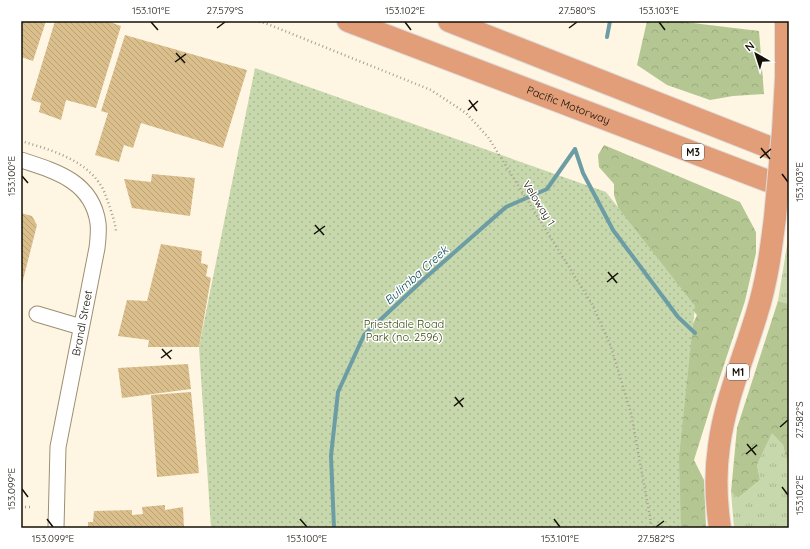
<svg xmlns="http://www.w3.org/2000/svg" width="810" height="549" viewBox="0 0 810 549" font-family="Quicksand,sans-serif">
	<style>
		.grass { fill: url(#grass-tufts) }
		.forest { fill: url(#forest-crowns) }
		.park { fill: url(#park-dots) }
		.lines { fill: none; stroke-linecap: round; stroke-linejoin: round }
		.stream { stroke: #6c9da4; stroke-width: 4 }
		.building { fill: url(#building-back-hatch) }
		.minor-casing { stroke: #9d8f74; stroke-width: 17 }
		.highway-casing { stroke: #dededc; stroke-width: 24 }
		.path { stroke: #a59d8e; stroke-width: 2.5; stroke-dasharray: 1 3; stroke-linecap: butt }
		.minor { stroke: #fff; stroke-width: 15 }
		.highway { stroke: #e29d79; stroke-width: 22 }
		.highway-bridge-casing { stroke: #dededc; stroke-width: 24; stroke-linecap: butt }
		.highway-bridge { stroke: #e29d79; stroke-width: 22 }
		.ticks { fill: none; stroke: #151006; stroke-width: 1.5 }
		.labels { text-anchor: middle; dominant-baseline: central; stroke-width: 3; stroke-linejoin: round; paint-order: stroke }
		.shield { fill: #fff; stroke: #5b5851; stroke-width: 1 }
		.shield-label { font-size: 10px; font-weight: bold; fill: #151006 }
		.street-label { font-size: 11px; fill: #151006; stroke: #fff }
		.park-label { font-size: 11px; fill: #37470c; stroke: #fff }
		.water-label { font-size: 12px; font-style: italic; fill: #0c4c57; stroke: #fff }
		.neatline { fill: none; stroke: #151006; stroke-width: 1.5 }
		.ticks-label { font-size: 10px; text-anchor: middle; fill: #151006 }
	</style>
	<defs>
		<pattern id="grass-tufts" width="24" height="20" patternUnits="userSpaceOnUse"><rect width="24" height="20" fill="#c8d8ad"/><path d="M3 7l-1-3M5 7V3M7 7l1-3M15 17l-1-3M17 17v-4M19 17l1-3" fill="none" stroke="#abb893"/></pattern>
		<pattern id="forest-crowns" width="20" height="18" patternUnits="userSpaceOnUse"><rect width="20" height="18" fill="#b4c793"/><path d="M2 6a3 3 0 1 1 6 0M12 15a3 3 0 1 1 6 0" fill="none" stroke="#9aaa7d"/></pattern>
		<pattern id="park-dots" width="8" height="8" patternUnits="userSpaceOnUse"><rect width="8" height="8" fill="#c8d8ad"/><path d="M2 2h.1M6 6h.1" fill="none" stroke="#abb893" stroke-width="1.8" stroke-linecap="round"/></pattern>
		<pattern id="building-back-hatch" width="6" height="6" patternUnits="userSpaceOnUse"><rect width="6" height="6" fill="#dabf8c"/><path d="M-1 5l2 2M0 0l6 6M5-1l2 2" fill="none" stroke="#baa377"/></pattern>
	</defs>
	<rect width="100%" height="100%" fill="#fef5e3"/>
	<path class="grass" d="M789,233V304L778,301Z
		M772,432L783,445L789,470V528H734L731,492L738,498L760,480L757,465Z"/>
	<path class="forest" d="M647,21H676L759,31L764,94L733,96L710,100L667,85L637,65Z
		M604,145L740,202L756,232V253L745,301L718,383L694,460L704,480L706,528H661L664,387L697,315L669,283L625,228L614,195V184L599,167L598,155Z
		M778,301L789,304V470L783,445L772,433L757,465L760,480L738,498L731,492L737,428Z"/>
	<path class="park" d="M255,68L606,192L695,306L679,457L681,528H211L199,347Z"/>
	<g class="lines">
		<path class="stream" d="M607,37L610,21
			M575,149L583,173L613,230L678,317L695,333
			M334,528L331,456L338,392L364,335L424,279L506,207L547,189L575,149"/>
	</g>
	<path class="building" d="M21,21H46L33,61L21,57Z
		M55,21H107L121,26L96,108L66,100L61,120L39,112L41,103L31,100Z
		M125,35L247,70L223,148L141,123L133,148L124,145L119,162L95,155L108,113L101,111Z
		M152,174L195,178L190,216L132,208L124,179L151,182Z
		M21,213L32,216L37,225L22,284Z
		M161,244L202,251L201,263L208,265L206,276L211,278L199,347H148L149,340L118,336L127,300L147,301Z
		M188,364L191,389L122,398L118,368Z
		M191,392L199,473L157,477L151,395Z
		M165,505V510L183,507L184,528H88V522H93L94,511L132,510V515L143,514L142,507Z"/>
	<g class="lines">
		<g class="minor-casing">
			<path id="minor" d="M21,160C55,171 92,181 98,223C99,232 98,240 97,248L58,447L56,528
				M37,314L81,327"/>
		</g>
		<g class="highway-casing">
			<g id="highway">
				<path id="s1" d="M348,21L789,189"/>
				<path d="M449,21L789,155"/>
				<path d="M783,131L786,77V21"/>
				<path d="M720,528C716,501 715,473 719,446C725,400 744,357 757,313C767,281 771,250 775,217"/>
			</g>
		</g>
		<path class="path" d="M255,21L265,23L431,90L466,113L488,137L592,304L610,344L631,413L652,528
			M21,141C51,150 85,159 102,187C105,193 107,199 109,205C112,214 115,222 116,231
			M21,507H30"/>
		<use href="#minor" class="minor"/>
		<use href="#highway" class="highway"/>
		<g class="highway-bridge-casing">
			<path id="highway-bridge" d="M775,217L783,131"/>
		</g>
		<use href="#highway-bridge" class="highway-bridge"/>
	</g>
	<path class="ticks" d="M151,22L158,30M405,22L411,30M659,22L665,30M217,28L225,22M569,28L577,22M176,53L185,63M175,62L186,54M469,100L477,111M468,110L478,101M761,148L770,159M760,158L771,149M782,174L788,182M22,176L28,183M315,225L324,235M314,234L325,226M608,272L617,283M607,282L618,273M162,349L171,359M161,358L172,350M455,397L463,407M454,406L464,398M780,427L788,420M747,444L756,455M746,454L757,445M782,487L788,495M22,489L28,497M47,519L53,527M300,519L307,527M554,519L560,527M656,527L664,521"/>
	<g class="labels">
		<g class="shield">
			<rect x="682" y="144" width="22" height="16" rx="3"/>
			<rect x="727" y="364" width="22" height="16" rx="3"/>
		</g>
		<g class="shield-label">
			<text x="693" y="152">M3</text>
			<text x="738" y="372">M1</text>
		</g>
		<g class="street-label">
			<text stroke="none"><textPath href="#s1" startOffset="236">Pacific Motorway</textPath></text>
			<text transform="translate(539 203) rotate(58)">Veloway 1</text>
			<text transform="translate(82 323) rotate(-79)">Brandl Street</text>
		</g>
		<g class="park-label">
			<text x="404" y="324">Priestdale Road<tspan x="404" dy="13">Park (no. 2596)</tspan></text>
		</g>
		<g class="water-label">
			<text transform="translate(416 275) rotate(-42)">Bulimba Creek</text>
		</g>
	</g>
	<rect width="810" height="549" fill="none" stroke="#ffffff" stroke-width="44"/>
	<g transform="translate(756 54) rotate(321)" stroke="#ffffff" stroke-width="3" paint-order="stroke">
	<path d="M0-3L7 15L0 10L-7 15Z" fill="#151006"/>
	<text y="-6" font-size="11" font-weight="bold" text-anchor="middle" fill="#151006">N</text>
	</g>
	<rect x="22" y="22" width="766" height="505" class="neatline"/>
	<g class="ticks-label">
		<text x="151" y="14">153.101°E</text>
		<text x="225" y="14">27.579°S</text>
		<text x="405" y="14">153.102°E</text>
		<text x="577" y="14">27.580°S</text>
		<text x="659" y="14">153.103°E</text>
		<text transform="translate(11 176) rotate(-90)" y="4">153.100°E</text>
		<text transform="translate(799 182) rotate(-90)" y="4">153.103°E</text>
		<text transform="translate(799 420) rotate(-90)" y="4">27.582°S</text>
		<text transform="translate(11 489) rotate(-90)" y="4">153.099°E</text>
		<text transform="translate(799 495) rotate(-90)" y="4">153.102°E</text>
		<text x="53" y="542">153.099°E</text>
		<text x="307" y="542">153.100°E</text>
		<text x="560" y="542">153.101°E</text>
		<text x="656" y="542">27.582°S</text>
	</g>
</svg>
